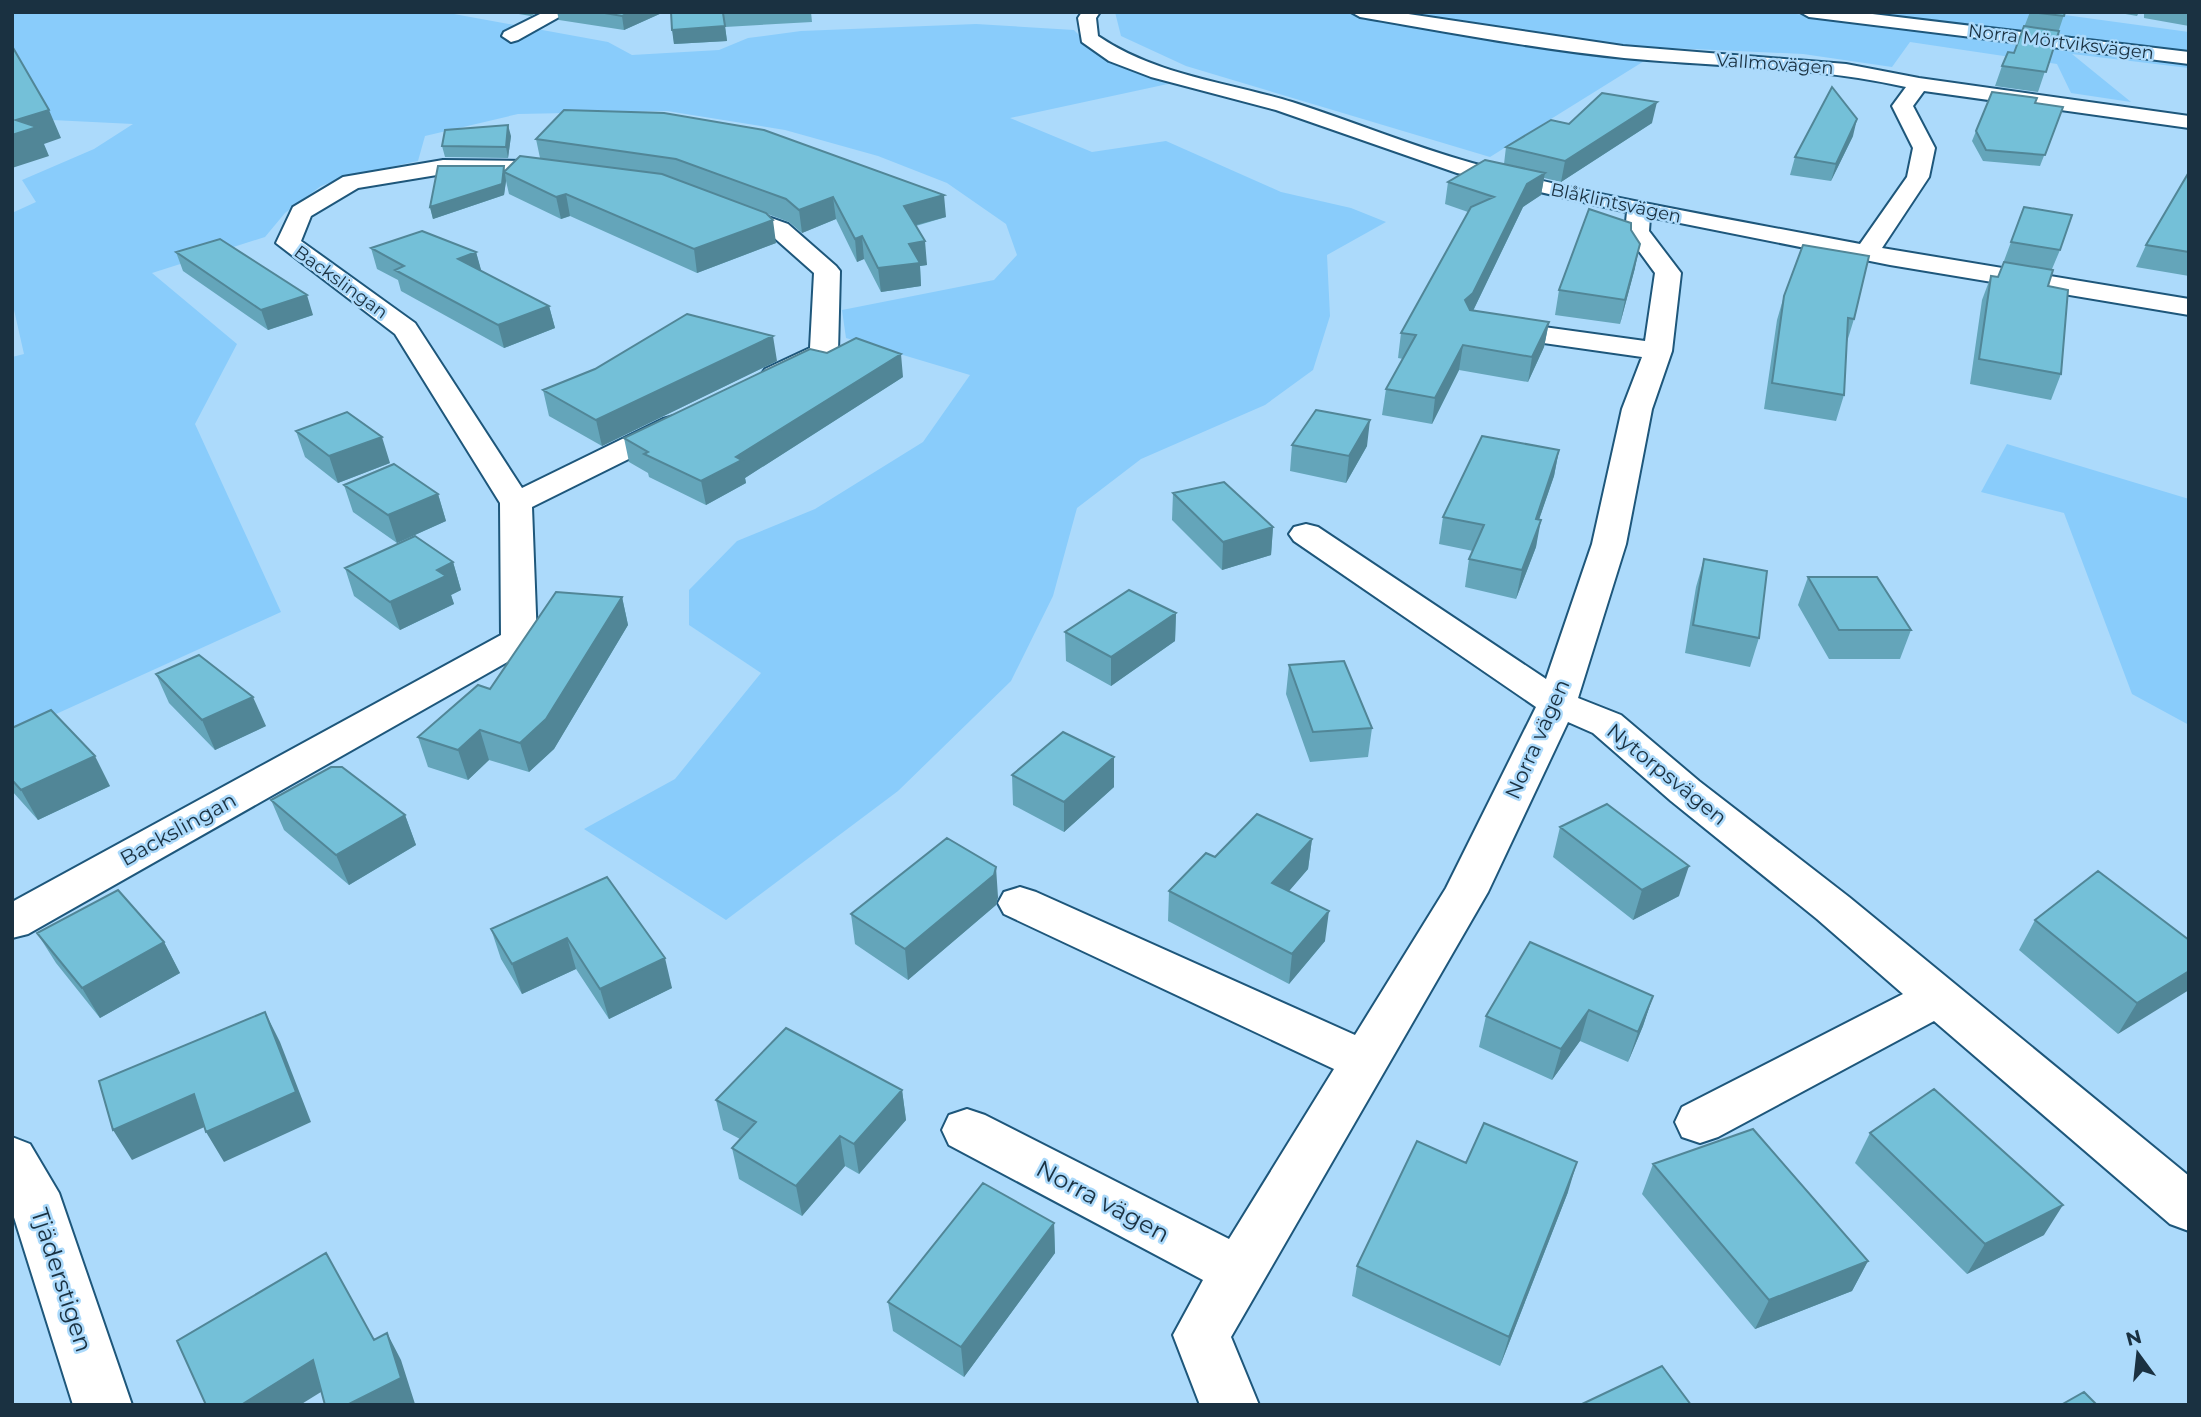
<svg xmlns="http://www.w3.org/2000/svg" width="2201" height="1417" viewBox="0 0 2201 1417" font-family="Montserrat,sans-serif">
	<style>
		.green { fill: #89ccfb }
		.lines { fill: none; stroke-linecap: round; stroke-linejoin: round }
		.street-casing { stroke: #1e577b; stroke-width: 4 }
		.street { fill: #fff; fill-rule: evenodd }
		.wall { fill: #64a5ba }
		.shaded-wall { fill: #518697 }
		.building { fill: #74c0d8; stroke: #518697; stroke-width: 2 }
		.labels { text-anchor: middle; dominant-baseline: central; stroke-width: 5; stroke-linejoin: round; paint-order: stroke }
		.far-street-label { font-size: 18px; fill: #1a3141; stroke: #acdafb }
		.street-label { font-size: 21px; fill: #1a3141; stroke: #acdafb }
		.near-street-label { font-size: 24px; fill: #1a3141; stroke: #acdafb }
	</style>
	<rect width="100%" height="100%" fill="#acdafb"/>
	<path class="green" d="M12,12H443L608,42L632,55L719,50L748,38L801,31L976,24L1074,30L1083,39L1177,82L1010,118L1092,152L1166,141L1281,192L1351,208L1386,222L1327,255L1330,316L1313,370L1265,405L1141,459L1077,508L1053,596L1011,681L898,791L726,920L584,829L675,779L761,673L689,625V590L737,541L815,509L923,442L970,375L846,338L842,310L994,280L1017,255L1006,224L947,183L878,156L785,130L667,111L518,114L425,136L418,161L345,177L321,186L285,213L265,237L152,273L237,344L195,424L281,612L12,734V357L24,354L12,301V213L36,202L22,180L94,149L133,124L12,118Z
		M1115,12H1341L1649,58L1490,157L1186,66L1121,36Z
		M1404,12H1779L2181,59L2189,61V68L2072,54L2131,102L2071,93L2057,64L1910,42L1892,67L1803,54L1627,46Z
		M1809,12H2043L2189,32V58Z
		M2007,444L2189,499V725L2132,694L2064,513L1981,492Z"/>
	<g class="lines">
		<g class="street-casing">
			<path id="street" d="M544,12H568L518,40L511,42L502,36L504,32Z
				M1082,12H1100L1096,18L1098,36C1155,75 1226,82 1292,102C1352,121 1411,146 1472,163C1599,198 1731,219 1860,244L1907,177L1913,148L1892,106L1906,87C1813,66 1718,67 1624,58C1536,49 1448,32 1360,17L1351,12H1395L1623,46L1846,64L1919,78L2189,116V128L1924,91L1913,106L1935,148L1929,177L1882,248L2189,299V315L1890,265L1650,217L1649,231L1681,273L1672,351L1652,409L1626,544L1578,698L1621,715L1699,781L1849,897L2189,1176V1231L2170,1224L1934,1021L1718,1137L1700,1143L1682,1137L1675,1122L1682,1107L1903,994L1817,919L1671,801L1593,733L1568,722L1488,892L1231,1337L1259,1405H1200L1173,1335L1203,1280L949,1145L942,1130L949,1115L967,1109L985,1115L1229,1239L1334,1069L1004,914L998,903L1004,892L1020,887L1036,892L1355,1035L1446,888L1536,707L1294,541L1289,534L1294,527L1306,524L1318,527L1546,679L1592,544L1622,409L1642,357L1494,336L1484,334L1480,328L1484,322L1494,320L1645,341L1655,273L1625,232L1627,212L1457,173L1276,110L1151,77L1109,61L1082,42L1078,18Z
				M1800,12H1856L2189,52V64L1809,17Z
				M443,160L528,161L567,167L570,172L567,177L559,179L528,175L443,174L358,188L311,216L301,241L415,323L522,488L663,419L674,416L685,419L689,425L685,431L532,507L537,640L532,648L28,934L12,938V902L501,635L500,503L395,334L276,243L293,207L343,177Z
				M726,202L788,224L836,266L840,271L838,352L834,358C813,368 788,387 765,381L761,375L765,369L810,348L814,273L770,234L718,214L714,209L718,204Z
				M12,1137L30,1144L59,1193L132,1405H73L12,1211Z"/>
		</g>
		<use href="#street" class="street"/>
	</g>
	<path class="wall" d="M507,12H538L531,16Z
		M557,12H664L624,30L559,20Z
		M671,12H811L812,22L725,27L727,41L674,44Z
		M2030,12H2065L2038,92L1995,86L2002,66L2014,53Z
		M2114,12H2139L2137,16Z
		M2144,12H2189V26L2144,18Z
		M2035,103L2063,107L2040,166L1983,161L1972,141L1976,131Z
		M564,110L946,217L916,226L927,265L920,266L921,286L881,292L864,259L857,262L836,219L802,233L789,222L676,180L776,243L697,273L570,216L561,219L509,194L506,181L504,195L433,219L430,207L505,171L540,158L536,139Z
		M1652,123L1561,182L1544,178L1541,195L1523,207L1473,311L1549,322L1544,347L1528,382L1459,370L1432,424L1382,415L1386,389L1403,359L1398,358L1401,333L1468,212L1445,204L1448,182L1504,164L1506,147L1569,124Z
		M511,136L508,158L445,157L442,146Z
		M1853,136L1831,181L1790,175L1795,157Z
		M2189,172V276L2136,267L2146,245Z
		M2024,207L2060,250L2052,269L2048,286L2061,374L2051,400L1970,384L1982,300L1991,276L1998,277Z
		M1631,230L1635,268L1620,324L1555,315L1559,290Z
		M371,248L476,252L481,271L549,306L555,328L504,348L401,291L398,280L377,269Z
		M176,252L313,315L268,330L183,271Z
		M1784,296L1854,319L1847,342L1844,395L1836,421L1764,409L1777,320Z
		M777,361L602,446L549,416L543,390Z
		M903,377L745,478L746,483L706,505L649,477L648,473L629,462L624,438Z
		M296,431L390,463L338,483L305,457Z
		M1292,445L1367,446L1346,483L1290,471Z
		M1559,450L1554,476L1539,519L1536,547L1516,599L1465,587L1469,559L1473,551L1439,544L1443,517Z
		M344,485L438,494L446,521L397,543L353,512Z
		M1173,493L1273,527L1271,555L1222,570L1172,520Z
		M1704,559L1759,638L1750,667L1685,653L1696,587Z
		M453,562L461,590L451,595L454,604L400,630L354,596L345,568Z
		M1808,577L1911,630L1900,659H1829L1798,605Z
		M622,597L628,625L554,749L529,772L489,760L468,780L428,767L418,737L490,689Z
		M1176,613L1175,641L1111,686L1066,661L1065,632Z
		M1289,665L1372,728L1368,757L1310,762L1286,694Z
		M156,674L266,726L215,750L169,703Z
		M12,728L110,786L38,820L12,791Z
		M1012,775L1114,787L1064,832L1013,805Z
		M271,800L405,815L416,845L349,885L284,830Z
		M1560,827L1679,896L1633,920L1553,857Z
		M1312,839L1308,869L1289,891L1325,941L1289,984L1168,921L1169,891L1215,857Z
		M607,877L672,988L609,1019L576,969L522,994L501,959L491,929Z
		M998,897L996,905L908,980L855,944L851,914Z
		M2035,920L2189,940L2118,1034L2019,950Z
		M37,933L164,942L180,973L100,1018L56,963Z
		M1653,996L1643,1026L1628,1062L1580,1041L1552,1080L1479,1047L1486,1016Z
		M902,1090L906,1120L859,1174L845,1166L802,1216L739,1179L732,1148L740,1139L723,1130L716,1100Z
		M1870,1133L2044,1235L1967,1274L1855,1163Z
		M1653,1164L1868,1261L1852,1291L1755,1329L1642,1194Z
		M1568,1192L1500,1366L1352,1296L1357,1266Z
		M1054,1223L1055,1253L964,1377L893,1331L888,1302Z"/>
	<path class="shaded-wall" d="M629,12H664L624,30L622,16Z
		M725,26L727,41L674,44L672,30Z
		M1657,102L1652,123L1561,182L1565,161Z
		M49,110L61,138L44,144L49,156L12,168V135L16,120Z
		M1857,119L1853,136L1831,181L1836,164Z
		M508,125L511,136L508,158L506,147Z
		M504,166L506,181L504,195L433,219L430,207Z
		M1545,173L1541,195L1523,207L1470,317L1465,300L1527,184Z
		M566,194L570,216L561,219L556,197Z
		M944,195L946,217L905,228L904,206Z
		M833,197L836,219L802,233L799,210Z
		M773,220L776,243L697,273L694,249Z
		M862,236L864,259L857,262L855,239Z
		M925,241L927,265L920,266L921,286L881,292L878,268L909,244Z
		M1640,244L1635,268L1620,324L1625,300Z
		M476,252L482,273L458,259Z
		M307,295L313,315L268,330L261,310Z
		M549,306L555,328L504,348L498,325Z
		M1549,322L1544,347L1528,382L1532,357Z
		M773,336L777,361L602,446L596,420Z
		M1463,345L1459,370L1432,424L1435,398Z
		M901,354L903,377L745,478L746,483L706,505L701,481L736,457Z
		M1370,420L1367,446L1346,483L1349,456Z
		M382,437L390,463L338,483L329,456Z
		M1559,450L1554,476L1530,546L1536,519Z
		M438,494L446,521L397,543L388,515Z
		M1541,520L1536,547L1516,599L1522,570Z
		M1273,527L1271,555L1222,570L1223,542Z
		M453,562L461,590L451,595L454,604L400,630L390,602L437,570Z
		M622,597L628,625L554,749L529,772L520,743Z
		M1176,613L1175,641L1111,686V657Z
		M253,697L266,726L215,750L202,720Z
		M480,730L489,760L468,780L458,750Z
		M95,756L110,786L38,820L21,790Z
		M1114,757V787L1064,832V802Z
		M405,815L416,845L349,885L336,855Z
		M1312,839L1308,869L1270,913L1272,883Z
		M1689,866L1679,896L1633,920L1642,890Z
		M996,867L998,897L996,905L908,980L905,949Z
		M1329,911L1325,941L1289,984L1292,954Z
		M567,938L576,969L522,994L512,964Z
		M164,942L180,973L100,1018L82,988Z
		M665,958L672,988L609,1019L600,989Z
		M2189,971V990L2118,1034L2137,1003Z
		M1653,996L1643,1026L1628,1062L1638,1032Z
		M1589,1010L1580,1041L1552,1080L1561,1049Z
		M265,1012L280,1042L311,1122L224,1162L206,1132Z
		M902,1090L906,1120L859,1174L854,1144Z
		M194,1094L211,1124L132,1160L113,1130Z
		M840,1136L845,1166L802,1216L796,1186Z
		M1577,1162L1568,1192L1500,1366L1509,1337Z
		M2063,1205L2044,1235L1967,1274L1985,1244Z
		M1054,1223L1055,1253L964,1377L961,1347Z
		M1868,1261L1852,1291L1755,1329L1769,1300Z
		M387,1333L401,1360L415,1404L347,1405Z
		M313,1360L329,1387L300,1405H241Z"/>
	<path class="building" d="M599,12H629L622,16Z
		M671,12H728L723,13L725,26L672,30Z
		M2030,12H2065L2064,16Z
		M2024,26L2059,31L2046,72L2002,66L2008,52L2014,53Z
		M12,46L49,110L16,120L37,127L12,135Z
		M1832,87L1857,119L1836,164L1795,157Z
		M1992,92L2037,98L2035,103L2063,107L2045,155L1986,150L1976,131Z
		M1602,93L1657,102L1565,161L1506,147L1551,120L1569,124Z
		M564,110L664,113L764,130L944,195L904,206L925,241L909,244L920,263L878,268L862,236L855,239L833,197L799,210L786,199L676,159L536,139Z
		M508,125L506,147L442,146L445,130Z
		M520,156L662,174L766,213L773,220L694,249L566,194L556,197L504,172Z
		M1485,160L1545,173L1527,184L1473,293L1465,300L1470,310L1549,322L1532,357L1463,345L1435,398L1386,389L1416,335L1401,333L1471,207L1494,197L1448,182Z
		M438,166H504L502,184L430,207Z
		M2189,172V252L2146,245Z
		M2024,207L2072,215L2060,250L2011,242Z
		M1589,209L1631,223V230L1640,244L1625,300L1559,290Z
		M422,231L476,252L458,259L549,306L498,325L395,270L404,266L371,248Z
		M220,239L307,295L261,310L176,252Z
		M1803,245L1869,256L1854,319L1848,318L1844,395L1772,383L1784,296Z
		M2004,262L2053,270L2048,286L2068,290L2061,374L1979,359L1991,276L1998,277Z
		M687,314L773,336L596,420L543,390L595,369Z
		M856,338L901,354L736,457L742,460L701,481L644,454L648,452L624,438L810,349L827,353Z
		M1316,410L1370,420L1349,456L1292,445Z
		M347,412L382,437L329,456L296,431Z
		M1482,436L1559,450L1536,519L1541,520L1522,570L1469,559L1484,525L1443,517Z
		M394,464L438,494L388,515L344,485Z
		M1224,482L1273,527L1223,542L1173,493Z
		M415,536L453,562L437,570L446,576L390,602L345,568Z
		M1704,559L1767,571L1759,638L1693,625Z
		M1808,577H1877L1911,630H1839Z
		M1129,590L1176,613L1111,657L1065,632Z
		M556,592L622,597L546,719L520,743L480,730L458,750L418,737L478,685L490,689Z
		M199,655L253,697L202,720L156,674Z
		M1344,661L1372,728L1313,732L1289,665Z
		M51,710L95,756L21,790L12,780V728Z
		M1063,732L1114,757L1064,802L1012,775Z
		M331,767H342L405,815L336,855L271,800Z
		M1607,804L1689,866L1642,890L1560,827Z
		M1257,814L1312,839L1272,883L1329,911L1292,954L1169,891L1206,853L1215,857Z
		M947,838L996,867L994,875L905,949L851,914Z
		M2098,871L2189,940V971L2137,1003L2035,920Z
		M607,877L665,958L600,989L567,938L512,964L491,929Z
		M118,890L164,942L82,988L37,933Z
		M1530,942L1653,996L1638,1032L1589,1010L1561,1049L1486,1016Z
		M265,1012L296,1092L206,1132L194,1094L113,1130L99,1081Z
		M786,1028L902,1090L854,1144L840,1136L796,1186L732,1148L756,1122L716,1100Z
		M1934,1089L2063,1205L1985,1244L1870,1133Z
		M1484,1123L1577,1162L1509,1337L1357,1266L1417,1141L1466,1163Z
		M1753,1129L1868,1261L1769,1300L1653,1164Z
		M983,1183L1054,1223L961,1347L888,1302Z
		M326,1253L374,1340L387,1333L401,1378L347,1405H325L313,1360L241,1405H206L177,1341Z
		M1662,1366L1691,1405H1580Z
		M2084,1392L2097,1405H2061Z"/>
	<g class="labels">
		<g class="far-street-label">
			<text transform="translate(2061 42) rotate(7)">Norra Mörtviksvägen</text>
			<text transform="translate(1775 64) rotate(4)">Vallmovägen</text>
			<text transform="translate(1616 203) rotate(12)">Blåklintsvägen</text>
			<text transform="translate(341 282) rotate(36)">Backslingan</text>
		</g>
		<g class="street-label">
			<text transform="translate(1537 739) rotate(-66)">Norra vägen</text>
			<text transform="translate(1667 774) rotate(39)">Nytorpsvägen</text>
			<text transform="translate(178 829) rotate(-29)">Backslingan</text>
		</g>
		<g class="near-street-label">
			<text transform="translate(1103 1201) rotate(28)">Norra vägen</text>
			<text transform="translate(62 1280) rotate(72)">Tjäderstigen</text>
		</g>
	</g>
	<rect width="2201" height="1417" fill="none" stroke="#1a3141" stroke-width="28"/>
	<g transform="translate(2138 1354) rotate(345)" stroke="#acdafb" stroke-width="5" paint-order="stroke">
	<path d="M0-5L12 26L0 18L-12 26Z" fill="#1a3141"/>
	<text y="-10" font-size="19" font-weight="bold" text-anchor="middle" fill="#1a3141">N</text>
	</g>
</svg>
